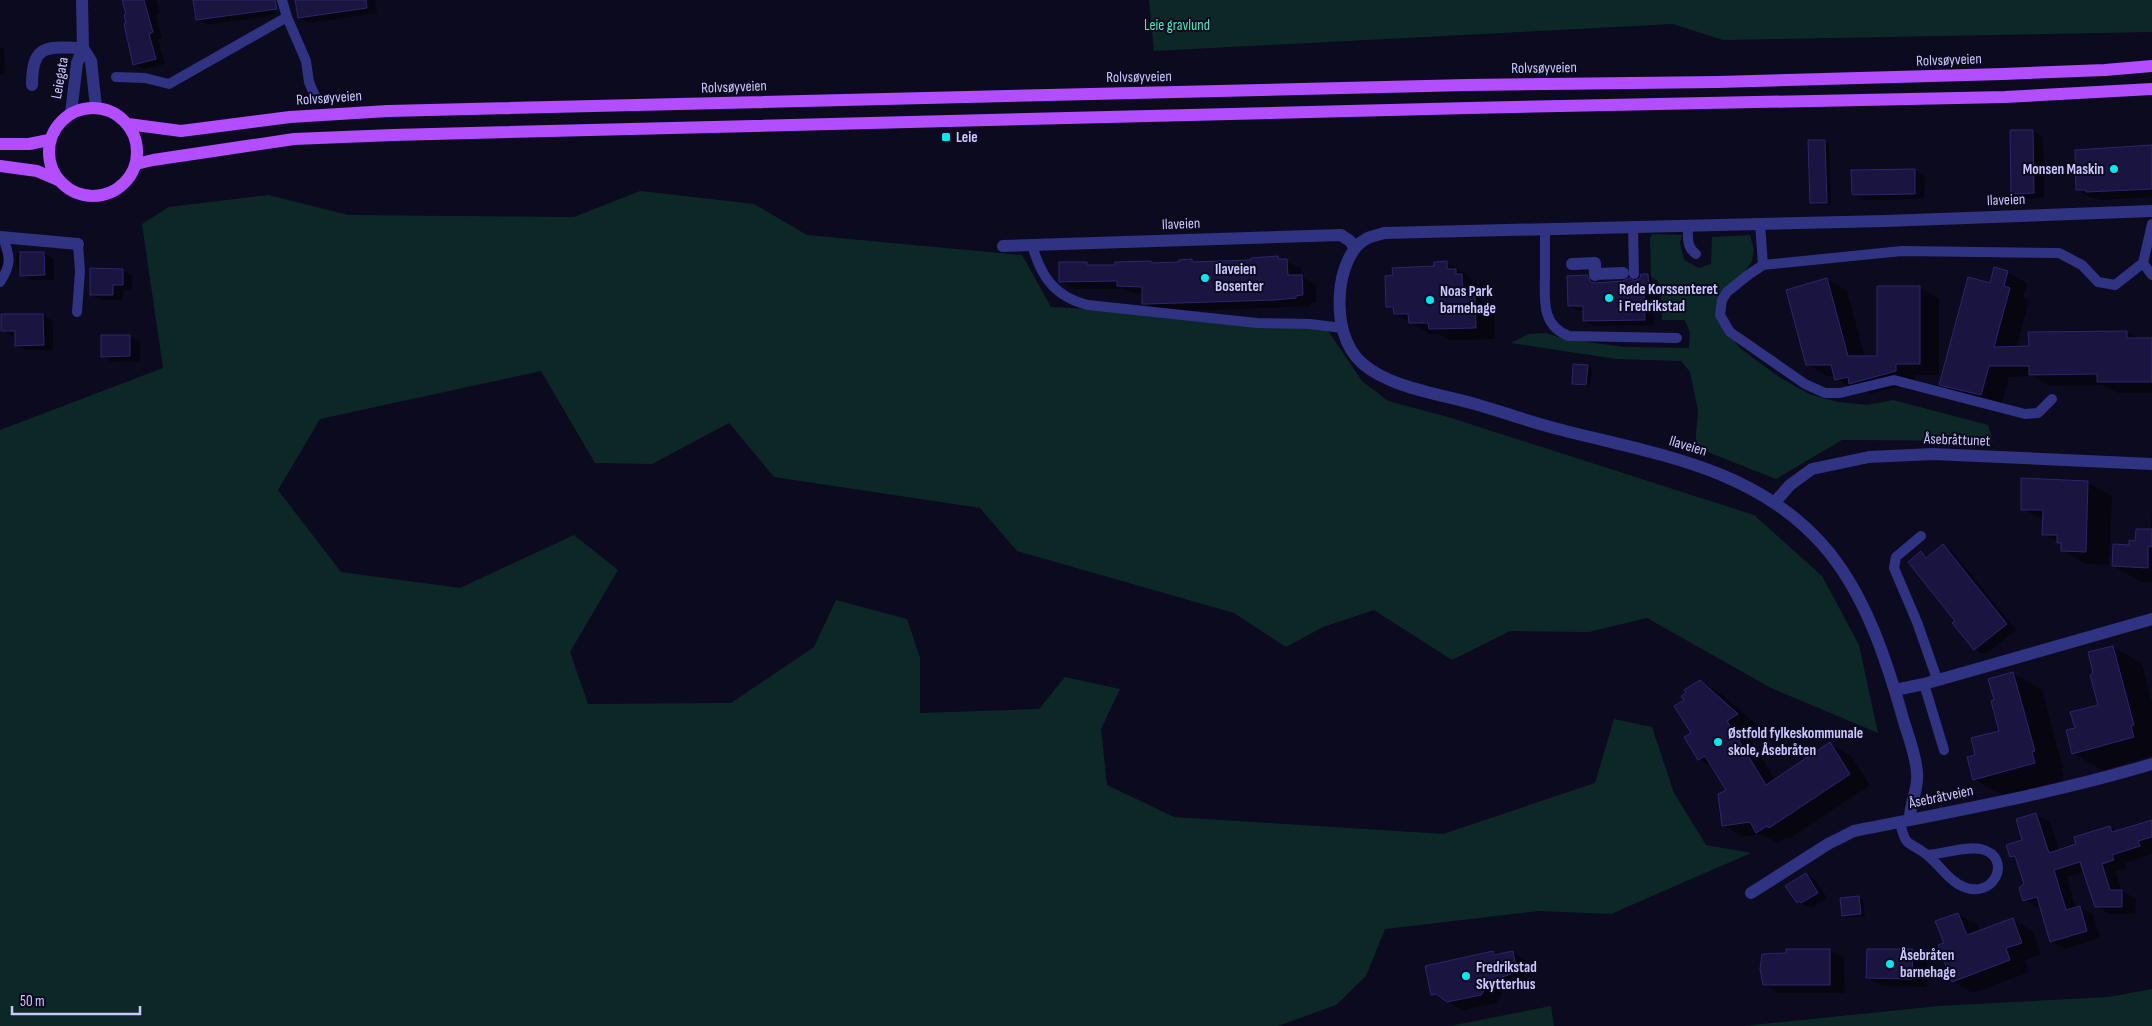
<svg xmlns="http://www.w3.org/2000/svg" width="2152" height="1026" viewBox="0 0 2152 1026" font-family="'Sofia Sans Condensed',sans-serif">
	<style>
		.green { fill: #0c2826 }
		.shadow { fill: #0007 }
		.building { fill: #1a1441; stroke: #2e246f }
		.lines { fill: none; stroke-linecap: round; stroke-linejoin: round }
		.service { stroke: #303282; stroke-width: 10 }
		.pedestrian { stroke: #303282; stroke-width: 12 }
		.minor { stroke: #303282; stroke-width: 12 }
		.tertiary { stroke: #303282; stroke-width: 12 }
		.primary { stroke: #b24eff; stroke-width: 12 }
		.poi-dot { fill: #00e9f2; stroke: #0c0a1e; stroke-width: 2 }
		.labels { text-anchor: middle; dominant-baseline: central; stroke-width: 4; stroke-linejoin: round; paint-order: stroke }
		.park-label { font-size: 15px; fill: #48e9b7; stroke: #0c0a1e }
		.street-label { font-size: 15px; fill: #cac7ff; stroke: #0c0a1e }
		.poi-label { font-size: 15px; font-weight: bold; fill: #cac7ff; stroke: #0c0a1e; text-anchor: start }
	</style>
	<rect width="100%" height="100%" fill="#0c0a1e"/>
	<path class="green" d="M1149,0H2152V32L1723,40L1673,24L1154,51Z
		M640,191L754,204L807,235L1022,255L1051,307L1322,322L1362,381L1388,401L1448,417L1754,515L1822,576L1859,645L1878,733L1771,688L1647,618L1589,632L1510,631L1452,660L1374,610L1323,627L1286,647L1234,613L1017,551L980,508L774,477L729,423L652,464L595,463L541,371L320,419L278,490L341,572L460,588L574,535L618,570L570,652L588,704L731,703L814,647L836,600L907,619L920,658V713L1039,709L1065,677L1120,689L1101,729L1107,785L1174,817L1443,834L1595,783L1614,719L1652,727L1674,793L1706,845L1751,853L1611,914L1539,911L1385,929L1366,976L1336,1005L1278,1026H0V430L163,368L142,224L169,207L268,195L348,215L574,217Z
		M1652,234L1682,235L1680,243L1684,260L1699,268L1711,264L1712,237L1750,235L1754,250L1752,261L1716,315L1719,323L1741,349L1779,377L1809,394L1837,402L1867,405L1893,400L1988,425L1993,441L1842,440L1776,479L1695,447L1698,410L1690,372L1681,361L1617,359L1511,343L1529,334L1546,333L1565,339L1624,347L1689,348L1690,333L1685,320H1662L1661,289L1651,284L1650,238Z
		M2152,989V1026H1743L1939,1006L2109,997Z
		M1551,1006L1554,1026H1450Z"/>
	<path class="shadow" d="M124,0H156L160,12L156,14L162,38L158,39L165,64L144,69L134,64Z
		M195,0H273L275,15L207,25L197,19Z
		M297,0H375L377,13L309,23L299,17Z
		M0,47L4,49L5,74H0Z
		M2033,131L2043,137L2044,198L2022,199L2012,193Z
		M1825,141L1829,144L1831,205H1816L1811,203Z
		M2152,146V197L2102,200L2092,198L2078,190L2085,149Z
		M1915,170L1925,176L1924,199L1864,200L1854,195Z
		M0,251L5,254L9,271L0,272Z
		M16,253H44L54,259V280H31L21,275V269L16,266Z
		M1278,258L1301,268V276L1316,285V303H1310V306L1289,307L1162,312L1144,303L1143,295L1141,293H1132L1124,289H1075L1061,281L1087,263L1093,267L1116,266L1151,262L1156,264L1192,261L1196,263L1252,261Z
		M1447,263L1466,274L1467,276L1482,287V302L1494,309L1495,339L1450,340L1439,334H1430L1395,314V311L1387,306L1436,268Z
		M122,270L132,276V290H123V300H101L91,295Z
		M2007,272L2027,283L2023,297L2029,301L2016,348H2030L2127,332L2139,339H2152V393H2118L2104,385L2050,386L2034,376L2009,377L2001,406L1961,396L1941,384L1991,284Z
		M1648,275L1658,281V294H1653L1654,325L1594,326L1584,321V311H1579L1569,306L1585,276L1597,284L1635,282Z
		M1827,279L1847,291L1865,358H1878L1920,287L1939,299V375H1915V382L1870,394L1861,389L1856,391L1836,379L1835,376H1827L1807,364Z
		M43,315L53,321V350H26L16,345V336H12L3,330Z
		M130,336L140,342V361L112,362L103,356Z
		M1588,366L1592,369L1590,387L1577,385L1573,383Z
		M2088,483L2112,496L2109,565L2086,564L2062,550V545L2044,534V521L2023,509Z
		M2152,507V583L2142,582L2113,566L2130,546L2151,531Z
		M1943,546L1952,551L2016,630L1985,655L1975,650L1954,623L1957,621L1921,553L1928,557Z
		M2113,647L2142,664L2152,702V756L2102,770L2073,753L2099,706L2095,674Z
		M2013,673L2042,690L2063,768H2061L2064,780L2003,796L1974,779L1977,756L2000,732L1995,701Z
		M1700,681L1720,693L1757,725L1746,733L1776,781L1830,744L1850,755L1870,785L1789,839L1787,837L1777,843L1761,834L1743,837L1723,825L1728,790L1713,767L1699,759L1685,701Z
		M2036,815L2050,822L2059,851L2078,845L2110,827L2118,832L2152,821V854L2125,863L2127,868L2115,871L2122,891L2136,899L2135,914H2110L2096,906L2085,872L2067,877L2076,908L2080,907L2093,915L2100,938L2065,949L2051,941L2041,907L2038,908L2024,900L2025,885L2018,860L2011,857L2024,841Z
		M1806,874L1815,880L1827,898L1812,908L1797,902Z
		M1859,897L1863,900L1865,916L1848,918L1843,915Z
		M1958,914L1978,926L1980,931L2013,919L2032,931L2041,954L2025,960L2029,972L1973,993L1953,981L1945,944Z
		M1829,950L1844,958L1845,993H1779L1764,984L1787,955Z
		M1912,951L1927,959V987L1883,986L1868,978Z
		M1493,952L1498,955L1512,952L1527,961L1530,975L1526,982L1501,990L1502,994L1496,1003L1463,1010L1433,994Z"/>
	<path class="building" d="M122,0H144L153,32L149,34L156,59L133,65L124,24L126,23L124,15L126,14Z
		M193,0H275L277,9L196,20Z
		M295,0H366L367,8L298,18Z
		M2010,130H2033L2034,193L2011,194Z
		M1808,140H1825L1827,203H1810Z
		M2152,145V189L2086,192V190H2076L2075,150Z
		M1915,169V194L1853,195L1852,193L1851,170Z
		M20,252H44L45,275L20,276Z
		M1278,256L1279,259H1287L1288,275H1302L1303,295L1296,296V298L1274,300L1147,304H1142V287L1117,286V281L1059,282V262H1087V265H1115V262L1151,261V263L1179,262V260L1192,259V262L1251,260V258Z
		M1447,261V269H1456V274H1462L1463,297L1475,296L1476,328L1429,329L1428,323H1409L1408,314H1394L1393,307H1386L1385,276L1393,275L1392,268L1434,266V262Z
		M1994,267L2008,271L2004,286L2010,288L1994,347L2029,346L2028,332L2127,331V338H2152V382H2097V374L2029,375V366H1989L1981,395L1939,385L1968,277L1990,283Z
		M90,268L123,269V285H113V295H90Z
		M1641,274H1648L1649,289H1644L1645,320L1583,321V306H1568L1567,276L1587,275L1591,282L1595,283L1623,281L1629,278L1635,281L1640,278Z
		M1827,278L1848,356H1877V286H1920V364H1896V371L1849,384L1848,377L1835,380L1831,365H1806L1786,290Z
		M1,314H43L44,345L15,346V331H1Z
		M101,335H130V356L101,357Z
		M1573,364L1588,365L1586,385L1572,384Z
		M2021,478L2088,481L2086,552L2061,551V543H2057V535H2042L2043,510H2021Z
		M2136,529H2152V547L2148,546V568L2112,566L2113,544L2129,545V540L2135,541Z
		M1943,544L2007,624L1974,650L1952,623L1955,621L1908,562L1921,551L1926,558Z
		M2113,646L2134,725L2131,726L2134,737L2072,754L2066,730L2075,728L2070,712L2098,705L2090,675L2093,673L2088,652Z
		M2013,672L2035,751L2032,752L2035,763L1973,780L1967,757L1975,755L1971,738L1999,731L1991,701L1994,700L1988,679Z
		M1700,680L1738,714L1727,721L1766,785L1830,742L1850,774L1769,828L1767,826L1756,833L1750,822L1722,826L1718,794L1726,790L1705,756L1698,760L1684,737L1691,733L1674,706L1684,700L1681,696L1686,693L1684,690Z
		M2036,813L2049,853L2076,844L2074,837L2110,826L2112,832L2152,820V837L2138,841L2140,846L2112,855L2114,860L2102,864L2110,890H2122V907H2095L2080,862L2054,870L2066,910L2080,906L2087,931L2050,942L2037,897L2023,901L2019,888L2024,884L2015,856L2010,857L2006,845L2022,840L2016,819Z
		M1806,873L1818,893L1801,903L1799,901L1797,903L1785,886Z
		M1859,896L1861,914L1842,916L1840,898Z
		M1958,913L1967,935L2013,918L2022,943L2006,948L2010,960L1952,982L1938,945L1944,943L1935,921Z
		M1786,949H1830V985H1763L1760,969L1762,954L1786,953Z
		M1867,949H1913L1912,979L1866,978Z
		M1493,951L1494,955L1513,951L1516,966L1511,974L1487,982L1488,985L1481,995L1447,1002L1436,994L1431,995L1425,966Z"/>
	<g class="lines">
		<path class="service" d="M287,17L306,61L309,82L315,96
			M116,77L145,78L169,84L287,17L282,0
			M1760,223L1763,265L1748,275L1727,292L1722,300L1720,315L1730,332L1805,384L1825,393H1840L1894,380L2025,414L2038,413L2052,399
			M1688,225C1688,236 1686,247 1696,254
			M1633,226L1634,274
			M1545,229C1545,243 1545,258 1545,272C1545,298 1540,325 1569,336L1677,338
			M1032,245C1041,277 1055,297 1088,305L1257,323L1310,324L1342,328
			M2143,263L2152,275
			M1763,265L1902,251L2059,253L2082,265L2098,282L2115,285L2143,263L2152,224
			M0,282C12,264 10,257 3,237
			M77,312L80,271L78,244
			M1921,536L1896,557L1894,568L1917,622L1937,679
			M1924,684L1944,750
			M1900,822C1906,850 1909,840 1927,855C1939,864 1944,875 1958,884C1993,905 2015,857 1981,849C1964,846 1945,854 1927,855"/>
		<path class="pedestrian" d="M1572,264L1595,263V275
			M1595,274L1623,273"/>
		<path class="minor" d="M32,85C32,43 47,47 83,48
			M0,237L78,244
			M1003,246L1341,235L1350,241L1355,248
			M1775,502L1790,485L1812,469L1869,457L1933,454L2152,464
			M1895,690L1924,684L2152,619
			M1910,820C1909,804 1919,789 1917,773C1916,756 1909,738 1904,722C1887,661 1865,592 1822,544C1752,466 1654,454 1558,429C1530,422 1503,412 1475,404C1440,394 1391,388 1363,364C1343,347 1338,318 1340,293C1341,275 1349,248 1366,239C1371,236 1379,235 1384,233L1885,221L2152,211
			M1751,893L1828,844L1854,831C1954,811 2055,793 2152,764"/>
		<path class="tertiary" d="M83,48L91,61L96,107
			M71,113L77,63L83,48L82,0"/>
		<path class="primary" d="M49 152a44 44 0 1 1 88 0a44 44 0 1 1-88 0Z
			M128,124L181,131L290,117L388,111L1467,85L1718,82L2003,74L2105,70L2152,66
			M0,144H29L49,140
			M136,164L153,160L294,139L393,135L1469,108L2005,97L2152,89
			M0,166L37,171L58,180"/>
	</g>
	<g class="poi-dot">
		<rect x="941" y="132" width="10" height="10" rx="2.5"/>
		<circle cx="2114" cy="169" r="5"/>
		<circle cx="1205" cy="278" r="5"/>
		<circle cx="1609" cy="298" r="5"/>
		<circle cx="1430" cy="300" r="5"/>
		<circle cx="1718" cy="742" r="5"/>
		<circle cx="1890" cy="964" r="5"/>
		<circle cx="1466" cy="976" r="5"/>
	</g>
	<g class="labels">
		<g class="park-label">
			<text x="1177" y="25">Leie gravlund</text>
		</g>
		<g class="street-label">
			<text transform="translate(1949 60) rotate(-2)">Rolvsøyveien</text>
			<text transform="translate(1544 68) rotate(-1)">Rolvsøyveien</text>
			<text transform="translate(1139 77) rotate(-1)">Rolvsøyveien</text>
			<text transform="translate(60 78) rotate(-80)">Leiegata</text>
			<text transform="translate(734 87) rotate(-2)">Rolvsøyveien</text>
			<text transform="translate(329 98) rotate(-4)">Rolvsøyveien</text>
			<text transform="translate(2006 200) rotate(-2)">Ilaveien</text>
			<text transform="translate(1181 224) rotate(-2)">Ilaveien</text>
			<text transform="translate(1957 440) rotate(2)">Åsebråttunet</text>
			<text transform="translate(1688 446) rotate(17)">Ilaveien</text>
			<text transform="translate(1941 797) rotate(-12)">Åsebråtveien</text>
		</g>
		<g class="poi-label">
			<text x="956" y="137">Leie</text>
			<text x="2104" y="169" text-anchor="end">Monsen Maskin</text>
			<text x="1215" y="269">Ilaveien<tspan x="1215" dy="17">Bosenter</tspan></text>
			<text x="1619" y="289">Røde Korssenteret<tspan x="1619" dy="17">i Fredrikstad</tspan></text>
			<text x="1440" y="291">Noas Park<tspan x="1440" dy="17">barnehage</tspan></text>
			<text x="1728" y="733">Østfold fylkeskommunale<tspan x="1728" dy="17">skole, Åsebråten</tspan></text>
			<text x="1900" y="955">Åsebråten<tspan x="1900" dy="17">barnehage</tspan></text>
			<text x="1476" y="967">Fredrikstad<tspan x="1476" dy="17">Skytterhus</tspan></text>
		</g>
	</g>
	<path d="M12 1006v8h128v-8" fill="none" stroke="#cac7ff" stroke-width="2.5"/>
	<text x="20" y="1006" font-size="15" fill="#cac7ff" stroke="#0c0a1e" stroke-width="4" paint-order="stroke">50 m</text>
</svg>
